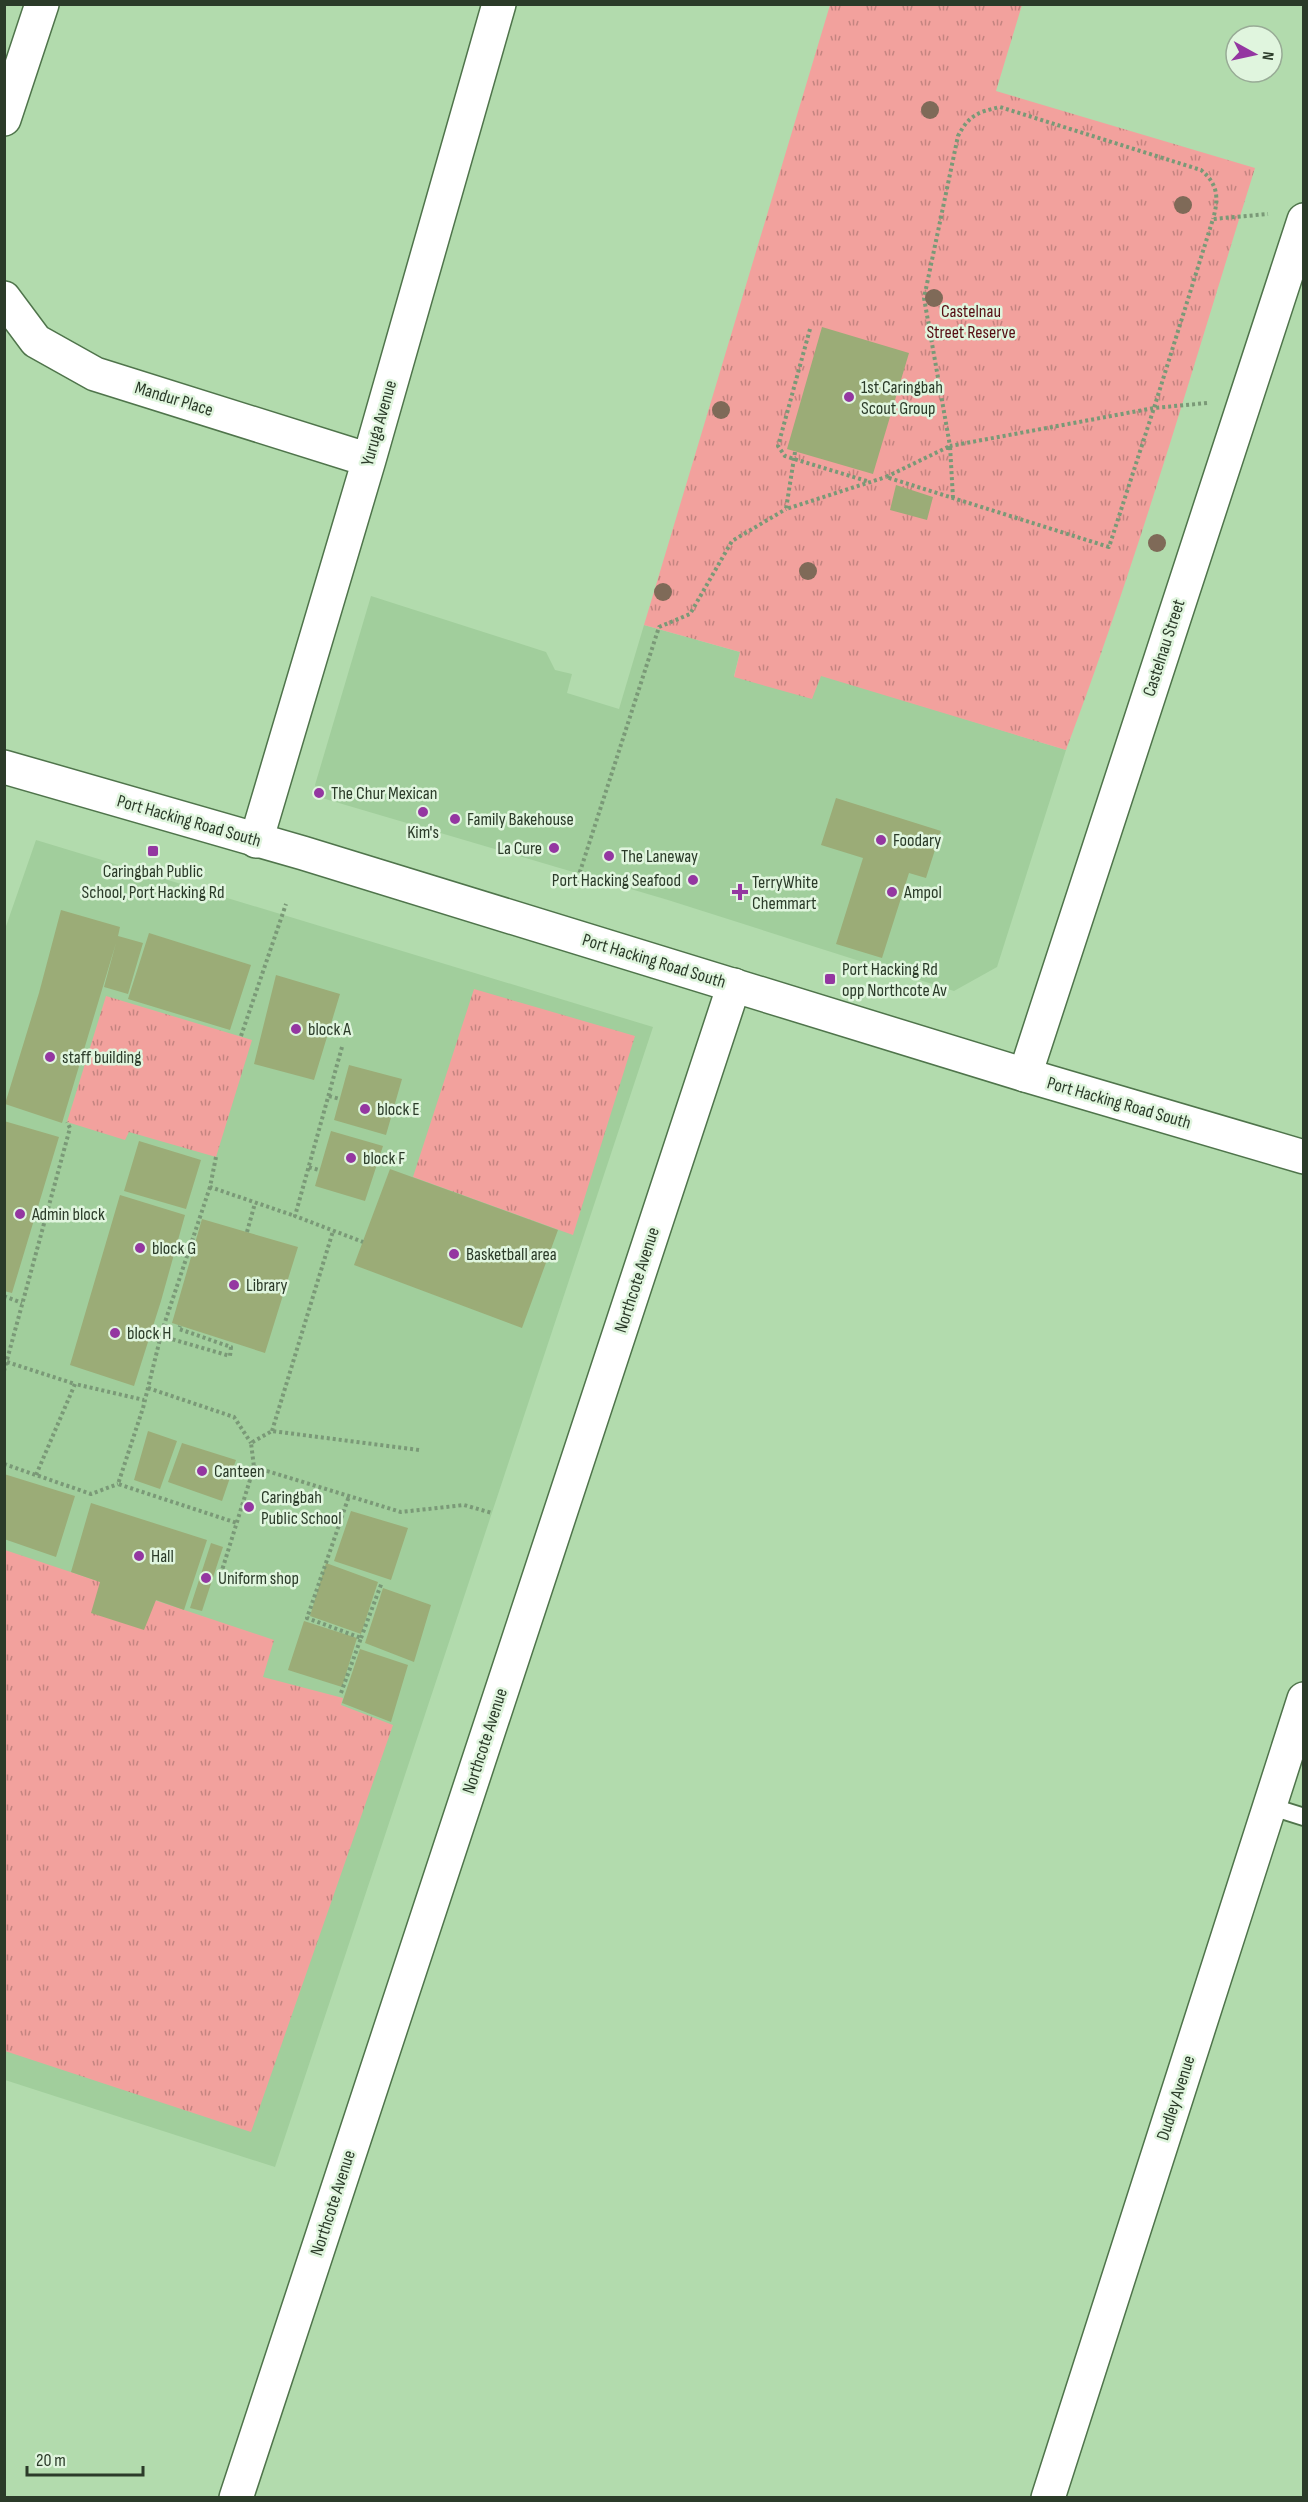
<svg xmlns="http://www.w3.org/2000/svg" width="1308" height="2502" viewBox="0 0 1308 2502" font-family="'Sofia Sans Condensed',sans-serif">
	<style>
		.built { fill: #a1ce9c }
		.grass { fill: url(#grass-tufts) }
		.building { fill: #9bac77 }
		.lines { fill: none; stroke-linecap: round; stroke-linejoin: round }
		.service-casing { stroke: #4f744b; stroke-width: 20 }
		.minor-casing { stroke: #4f744b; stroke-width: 36 }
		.tertiary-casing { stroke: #4f744b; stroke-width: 36 }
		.path { stroke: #7a9977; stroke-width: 4; stroke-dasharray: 3 3; stroke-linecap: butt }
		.service { stroke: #fff; stroke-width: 16 }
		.minor { stroke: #fff; stroke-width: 33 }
		.tertiary { stroke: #fff; stroke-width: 33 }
		.tree { fill: #7f6a58 }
		.poi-dot { fill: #9437a1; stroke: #e0f5de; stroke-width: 2 }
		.labels { text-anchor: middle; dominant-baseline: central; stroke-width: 5; stroke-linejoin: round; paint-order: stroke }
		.park-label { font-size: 18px; fill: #560d13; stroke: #e0f5de }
		.poi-label { font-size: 18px; fill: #2b3b29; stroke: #e0f5de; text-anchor: start }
		.street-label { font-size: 18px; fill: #2b3b29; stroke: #e0f5de }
	</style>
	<defs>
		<pattern id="grass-tufts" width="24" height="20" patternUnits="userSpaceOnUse" patternTransform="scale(1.5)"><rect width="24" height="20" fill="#f2a19d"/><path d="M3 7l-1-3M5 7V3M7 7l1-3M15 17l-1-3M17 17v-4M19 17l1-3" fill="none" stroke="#c48480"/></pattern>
	</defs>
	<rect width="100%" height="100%" fill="#b2dbad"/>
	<path class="built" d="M371,596L546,652L555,670L572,674L567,693L619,709L644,625L740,652L734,676L821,675L1066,750L997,967L954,991L668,900L322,798L315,785Z
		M36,840L653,1027L275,2167L5,2080L4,932Z"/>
	<path class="grass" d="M830,5H1022L996,91L1255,168C1194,363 1138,559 1066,750L821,676L812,699L734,677L740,652L644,625Z
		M474,989L635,1036L573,1235L413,1177Z
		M106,996L252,1040L216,1157L129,1132L125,1140L67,1122Z
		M5,1550L274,1640L263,1677L343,1698L341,1705L393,1725L251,2132L5,2051Z"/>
	<path class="building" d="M822,327L909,353L873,474L787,449Z
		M896,485L933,497L927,520L890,510Z
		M836,798L941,831L926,878L909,873L882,958L836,944L863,858L821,845Z
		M61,910L120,927L118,936L143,943L128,994L104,987L116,943L62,1123L5,1104L39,993Z
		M149,933L251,965L230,1030L128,999Z
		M276,975L340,994L314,1080L254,1064Z
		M349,1065L402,1079L386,1135L334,1120Z
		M4,1121L59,1137L12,1293L4,1291Z
		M331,1131L383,1146L365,1201L315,1186Z
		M139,1141L201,1160L186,1209L124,1191Z
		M390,1169L558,1230L522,1328L354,1265Z
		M120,1195L185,1215L161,1301L134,1386L70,1365Z
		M202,1219L298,1247L265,1353L172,1323Z
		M148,1431L177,1441L160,1489L134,1480Z
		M182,1443L236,1460L222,1501L168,1482Z
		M4,1474L75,1496L56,1557L4,1539Z
		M91,1503L207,1540L184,1610L156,1600L144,1630L91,1613L100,1582L71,1572Z
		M351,1511L408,1528L391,1580L334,1561Z
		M211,1543L223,1547L202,1611L190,1608Z
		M326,1563L378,1582L361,1634L310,1616Z
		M383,1588L431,1605L414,1662L365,1643Z
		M304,1621L357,1638L342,1687L288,1670Z
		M360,1649L408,1665L391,1722L342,1703Z"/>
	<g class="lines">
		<g class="service-casing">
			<path id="service" d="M1269,1806L1304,1817"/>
		</g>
		<g class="minor-casing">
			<path id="minor" d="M4,119L42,4
				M4,298L36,341L95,374L369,460
				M256,841L369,460L499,4
				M1025,1075L1304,220
				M236,2498L734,985
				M1048,2498L1304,1699"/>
		</g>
		<g class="tertiary-casing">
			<path id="tertiary" d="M4,767L303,853L1025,1075L1304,1157"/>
		</g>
		<path class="path" d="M810,329L778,446L785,456L794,459L870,482
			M1207,403L1154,408L1213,219L1268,214
			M795,452L786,509L886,477
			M953,498L950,446L886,477L1109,547L1154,408L950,446L924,298L958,136C969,115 978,112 1000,107L1201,170C1218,184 1219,198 1213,219
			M576,884L659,627L690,614L732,541L786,509
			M241,1036L286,904
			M342,1047L295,1216L363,1242
			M329,1096L340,1099
			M216,1157L210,1187L295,1216
			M309,1167L319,1170
			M210,1187L162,1331L143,1408L118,1484L237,1523
			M247,1232L255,1203
			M4,1296L22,1303
			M161,1336L230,1356L231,1347L179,1329L180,1326
			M7,1362L75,1384
			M4,1371L70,1128L67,1122
			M148,1388L234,1417L251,1443
			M272,1431L333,1231
			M419,1450L272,1431L251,1443L254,1467L401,1512L464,1505L492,1513
			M4,1464L91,1494L118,1484
			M36,1475L75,1384L144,1400
			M219,1580L254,1467
			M361,1638L382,1582
			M341,1693L361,1638L307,1618L349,1496"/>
		<use href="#service" class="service"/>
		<use href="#minor" class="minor"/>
		<use href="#tertiary" class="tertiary"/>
	</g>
	<g class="tree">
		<circle cx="930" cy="110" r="9"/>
		<circle cx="1183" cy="205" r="9"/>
		<circle cx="934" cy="298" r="9"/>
		<circle cx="721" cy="410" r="9"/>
		<circle cx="1157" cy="543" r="9"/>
		<circle cx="808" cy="571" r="9"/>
		<circle cx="663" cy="592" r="9"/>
	</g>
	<g class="poi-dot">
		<circle cx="849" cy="397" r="6"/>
		<circle cx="319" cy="793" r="6"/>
		<circle cx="423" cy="812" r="6"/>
		<circle cx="455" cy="819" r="6"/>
		<circle cx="881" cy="840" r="6"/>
		<circle cx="554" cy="848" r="6"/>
		<rect x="147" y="845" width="12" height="12" rx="3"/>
		<circle cx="609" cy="856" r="6"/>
		<circle cx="693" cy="880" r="6"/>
		<path d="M737 883h6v6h6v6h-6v6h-6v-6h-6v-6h6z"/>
		<circle cx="892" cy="892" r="6"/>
		<rect x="824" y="973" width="12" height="12" rx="3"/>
		<circle cx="296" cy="1029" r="6"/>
		<circle cx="50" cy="1057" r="6"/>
		<circle cx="365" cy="1109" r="6"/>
		<circle cx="351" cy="1158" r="6"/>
		<circle cx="20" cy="1214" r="6"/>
		<circle cx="140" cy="1248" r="6"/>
		<circle cx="454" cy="1254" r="6"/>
		<circle cx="234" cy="1285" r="6"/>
		<circle cx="115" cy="1333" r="6"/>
		<circle cx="202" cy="1471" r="6"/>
		<circle cx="249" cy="1507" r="6"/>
		<circle cx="139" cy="1556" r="6"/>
		<circle cx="206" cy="1578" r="6"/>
	</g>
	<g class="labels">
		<g class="park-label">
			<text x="971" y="311">Castelnau<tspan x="971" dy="21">Street Reserve</tspan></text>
		</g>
		<g class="poi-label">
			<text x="861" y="387">1st Caringbah<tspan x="861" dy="21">Scout Group</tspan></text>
			<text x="331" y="793">The Chur Mexican</text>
			<text x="467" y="819">Family Bakehouse</text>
			<text x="423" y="832" text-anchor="middle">Kim's</text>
			<text x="893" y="840">Foodary</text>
			<text x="542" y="848" text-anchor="end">La Cure</text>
			<text x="621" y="856">The Laneway</text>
			<text x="153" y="871" text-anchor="middle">Caringbah Public<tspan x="153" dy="21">School, Port Hacking Rd</tspan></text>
			<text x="681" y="880" text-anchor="end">Port Hacking Seafood</text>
			<text x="752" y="882">TerryWhite<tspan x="752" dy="21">Chemmart</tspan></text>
			<text x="904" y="892">Ampol</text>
			<text x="842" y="969">Port Hacking Rd<tspan x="842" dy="21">opp Northcote Av</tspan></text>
			<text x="308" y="1029">block A</text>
			<text x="62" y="1057">staff building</text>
			<text x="377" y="1109">block E</text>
			<text x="363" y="1158">block F</text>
			<text x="32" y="1214">Admin block</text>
			<text x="152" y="1248">block G</text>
			<text x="466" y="1254">Basketball area</text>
			<text x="246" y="1285">Library</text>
			<text x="127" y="1333">block H</text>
			<text x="214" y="1471">Canteen</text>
			<text x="261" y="1497">Caringbah<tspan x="261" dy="21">Public School</tspan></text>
			<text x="151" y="1556">Hall</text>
			<text x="218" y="1578">Uniform shop</text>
		</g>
		<g class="street-label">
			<text transform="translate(174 399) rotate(17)">Mandur Place</text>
			<text transform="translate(379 423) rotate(-74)">Yuruga Avenue</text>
			<text transform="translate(1164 648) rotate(-72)">Castelnau Street</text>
			<text transform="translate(189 821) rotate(16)">Port Hacking Road South</text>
			<text transform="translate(654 961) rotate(17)">Port Hacking Road South</text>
			<text transform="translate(1119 1103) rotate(16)">Port Hacking Road South</text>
			<text transform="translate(637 1280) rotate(-72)">Northcote Avenue</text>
			<text transform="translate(485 1741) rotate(-72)">Northcote Avenue</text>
			<text transform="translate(1176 2098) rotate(-72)">Dudley Avenue</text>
			<text transform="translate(333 2203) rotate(-72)">Northcote Avenue</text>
		</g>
	</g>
	<rect width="1308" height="2502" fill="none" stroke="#2b3b29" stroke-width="12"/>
	<g transform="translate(1254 54) rotate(98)"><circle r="28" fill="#e0f5de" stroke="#98ab96" stroke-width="1.5"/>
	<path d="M0-4.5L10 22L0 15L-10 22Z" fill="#9437a1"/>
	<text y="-9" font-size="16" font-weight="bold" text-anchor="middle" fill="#2b3b29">N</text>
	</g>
	<path d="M27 2466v9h116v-9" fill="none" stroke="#2b3b29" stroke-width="3"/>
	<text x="36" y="2466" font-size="18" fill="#2b3b29" stroke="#e0f5de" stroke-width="4.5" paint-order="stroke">20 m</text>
</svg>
